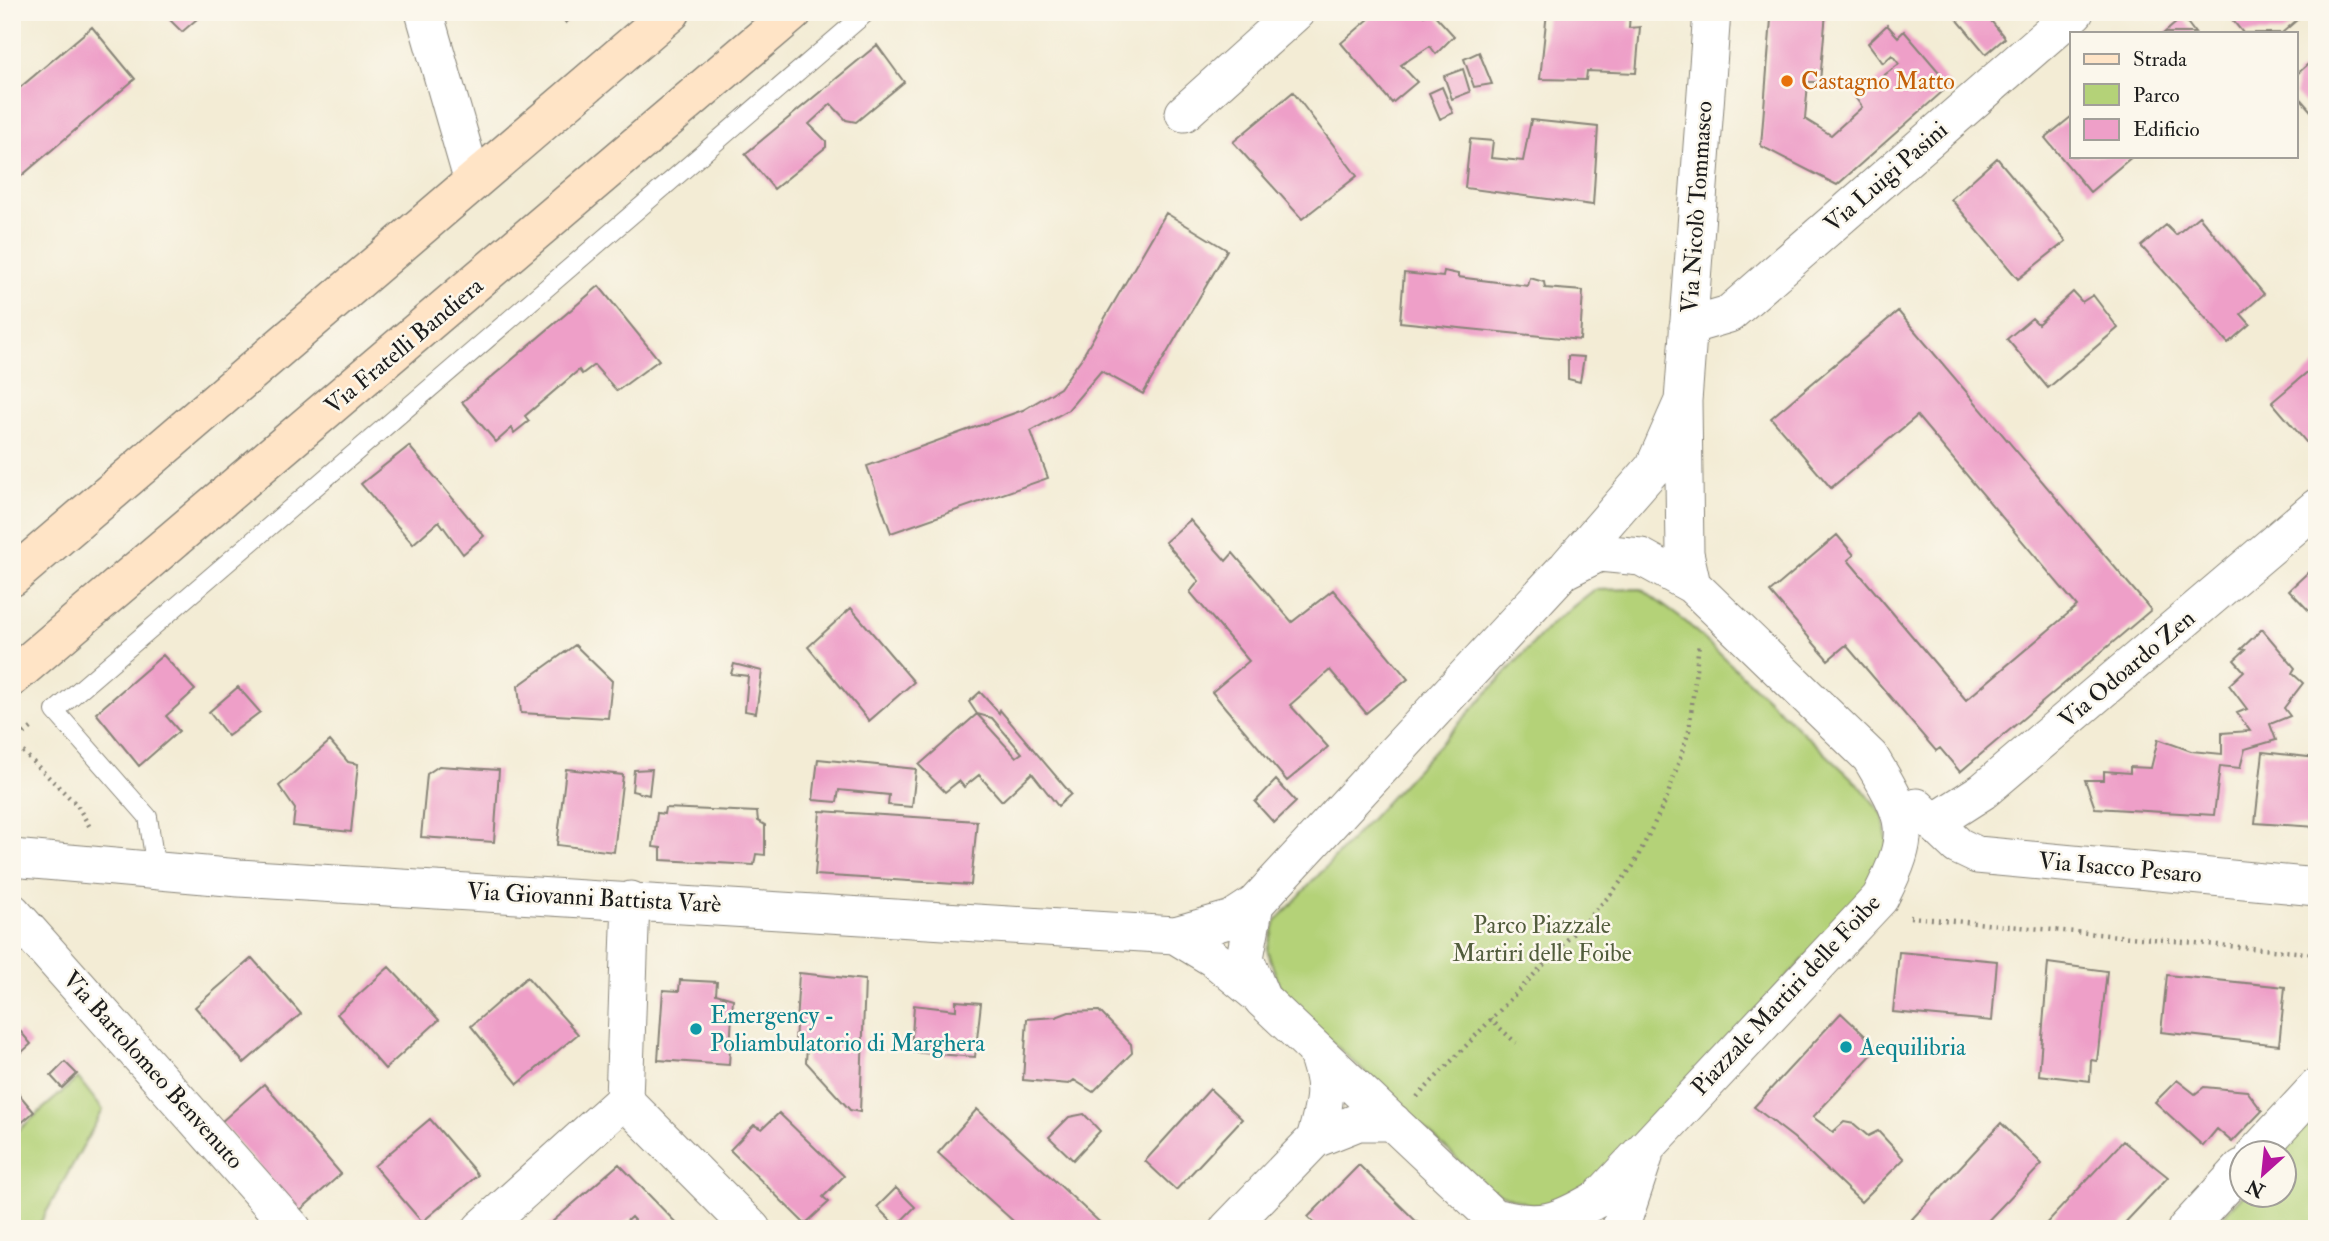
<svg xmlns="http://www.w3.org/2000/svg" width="2329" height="1241" viewBox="0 0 2329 1241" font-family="'IM FELL Double Pica',serif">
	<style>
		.green { fill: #b4d278; stroke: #68774a; stroke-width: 2 }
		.building { fill: #ee9fc8 }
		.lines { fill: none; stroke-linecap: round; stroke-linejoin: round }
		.lane-casing { stroke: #888478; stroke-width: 20 }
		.street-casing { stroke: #888478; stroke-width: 39 }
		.secondary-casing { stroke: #888478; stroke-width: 41 }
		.path { stroke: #888478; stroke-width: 4.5; stroke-dasharray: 2 5; stroke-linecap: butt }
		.lane { stroke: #fff; stroke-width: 18 }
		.street { stroke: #fff; stroke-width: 37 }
		.secondary { stroke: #ffe4c6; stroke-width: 38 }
		.food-dot { fill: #e8710a; stroke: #fbf7ec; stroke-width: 2.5 }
		.culture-dot { fill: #0f9aa8; stroke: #fbf7ec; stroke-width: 2.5 }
		.labels { text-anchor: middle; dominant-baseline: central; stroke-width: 5; stroke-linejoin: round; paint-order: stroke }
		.food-label { font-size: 24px; fill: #c56008; stroke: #fbf7ec; text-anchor: start }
		.street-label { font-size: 24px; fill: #1c1c1c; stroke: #fbf7ec }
		.park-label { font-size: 24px; fill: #515c3c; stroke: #fbf7ec }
		.culture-label { font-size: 24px; fill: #0d838f; stroke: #fbf7ec; text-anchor: start }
	</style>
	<rect width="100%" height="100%" fill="#fbf7ec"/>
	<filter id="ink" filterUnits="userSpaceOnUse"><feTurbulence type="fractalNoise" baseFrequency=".0143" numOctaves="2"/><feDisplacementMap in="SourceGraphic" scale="14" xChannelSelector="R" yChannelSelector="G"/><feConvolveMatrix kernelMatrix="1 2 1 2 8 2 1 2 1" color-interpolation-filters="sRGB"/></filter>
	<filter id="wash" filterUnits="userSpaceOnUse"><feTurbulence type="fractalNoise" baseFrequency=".00686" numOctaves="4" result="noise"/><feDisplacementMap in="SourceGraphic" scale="28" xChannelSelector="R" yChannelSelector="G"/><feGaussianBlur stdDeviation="1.57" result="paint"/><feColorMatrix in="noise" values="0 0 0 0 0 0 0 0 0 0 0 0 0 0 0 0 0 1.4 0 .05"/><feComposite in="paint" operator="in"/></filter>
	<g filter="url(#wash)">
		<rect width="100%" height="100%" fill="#f3ecd5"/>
		<path class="green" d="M1641,589L1686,622L1861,787L1883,815L1889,853L1868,889L1593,1189C1543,1212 1538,1210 1488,1188L1283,996L1267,950L1276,921L1552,623L1594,590Z
			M78,1078L103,1110L37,1229H12V1136Z
			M2317,1112V1229H2210L2242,1196H2284V1154L2279,1153Z"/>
		<g id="blocks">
			<path class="building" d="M162,12H205L182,32Z
				M557,12H578L566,23Z
				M1377,12H1422L1424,16L1432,12L1454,36L1436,54L1430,46L1401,65L1417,82L1392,103L1341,43Z
				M1547,12H1630L1629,28L1640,27L1636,73L1587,71L1586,80L1540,79Z
				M1769,12H1826L1820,82H1808L1805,119L1831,135L1862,107L1855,97L1899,64L1892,55L1883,63L1868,43L1887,25L1898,37L1904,31L1950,85L1837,185L1761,146L1771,19Z
				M1951,12H1984L2005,38L1986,54Z
				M2226,12H2306L2282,33H2243Z
				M2183,17L2195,33H2164Z
				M92,27L135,79L12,184V84L17,90Z
				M877,45L904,82L856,122L846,120L831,104L809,124L826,141V147L774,189L745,154Z
				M1479,52L1492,84L1474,87L1464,59Z
				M2317,56V118L2296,94V75Z
				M1463,69L1470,92L1452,99L1444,76Z
				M1442,87L1453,113L1440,119L1429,93Z
				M1293,92L1357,176L1302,219L1233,142Z
				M2072,116V156H2133L2090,192L2045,138Z
				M1531,120L1598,127L1593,205L1465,188L1470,139L1493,141L1491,158L1523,161Z
				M1997,158L2066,241L2018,279L1951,199Z
				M1166,213L1227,250L1143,394L1101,371L1068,410L1031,431L1048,478L891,533L867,466L1023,410L1060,388L1081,359Z
				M2199,216L2264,294L2241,314L2250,324L2228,343L2141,246L2166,225L2176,235Z
				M1444,271L1458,274V277L1528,286L1530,278L1544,282L1545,288L1583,291L1580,340L1400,322L1404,273L1443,277Z
				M599,286L659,360L617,391L594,365L582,374L579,370L525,416L529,421L514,433L512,428L496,442L462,402Z
				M2073,292L2082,302L2093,295L2118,328L2048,388L2007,339L2032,318L2038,324Z
				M1898,311L2151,610L1960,772L1940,748L1936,751L1846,645L1828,660L1770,592L1837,535L1854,555L1848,560L1966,700L2077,606L1917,416L1831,488L1771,418Z
				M1568,356L1584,357L1580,382L1568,379Z
				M2317,364V455L2272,402Z
				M409,446L484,536L463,554L439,521L413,544L361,484Z
				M1190,520L1226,561L1233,553L1292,622L1333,590L1408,679L1366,713L1330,670L1290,705L1328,747L1287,781L1212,692L1249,661L1190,592L1199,581L1165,542Z
				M2317,564V609L2311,613L2289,590Z
				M851,608L914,682L869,721L808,647Z
				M2262,629L2295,668L2292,673L2303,683L2284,708L2290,716L2270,724L2276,740L2245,749L2240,768L2220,766L2214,815L2095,808L2085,780H2104V771L2130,773V767L2151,768L2158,739L2191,751L2222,754V733L2250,731L2237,713L2247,709L2229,685L2244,671L2234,660L2245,650L2241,649Z
				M575,645L612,681L608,718L521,713L518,686Z
				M163,655L195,690L166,716L179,731L139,766L96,713Z
				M734,664L762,671L756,713L745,711L748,676L731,674Z
				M238,687L260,712L228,736L209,712Z
				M980,692L999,713L1000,710L1071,794L1058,806L1032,773L1002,801L979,775L964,787L959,781L945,792L919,765L977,714L1016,757L1022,753L992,718L977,714L969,702Z
				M330,741L348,762L358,764L351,832L293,826L295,809L279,786Z
				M2263,752L2317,758V827L2255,823Z
				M818,759L916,769L912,807L888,805L889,795L839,790L837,802L813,800Z
				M439,766L499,770L494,842L421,837L427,774Z
				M566,769L623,775L614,852L557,845Z
				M652,769L649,795L632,791L634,770Z
				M1276,780L1296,802L1274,823L1255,802Z
				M665,808L757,812L758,821L765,825V855L756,854L754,865L661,860V848L653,847L657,813L664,814Z
				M820,811L977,821L971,885L815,875Z
				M1899,952L1997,961L1992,1021L1893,1012Z
				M252,958L301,1014L244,1063L195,1007Z
				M2048,963L2107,971L2097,1061L2091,1060L2090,1081L2039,1075Z
				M389,967L439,1020L385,1069L337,1014Z
				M799,973L865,980L860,1112L850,1110L806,1062L807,1045L795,1043Z
				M2167,975L2285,987L2279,1045L2161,1032Z
				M527,977L578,1034L518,1084L471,1026Z
				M680,980L717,982L716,994L733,999L729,1065L658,1060L663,990L679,991Z
				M956,1001L981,1003L975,1057L911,1052L914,1005L956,1010Z
				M1099,1011L1131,1044L1132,1053L1093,1092L1074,1080L1069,1084L1023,1080L1027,1019L1056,1017L1069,1012Z
				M1841,1013L1878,1048L1813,1117L1833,1132L1844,1122L1854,1124L1868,1136L1878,1131L1904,1159L1861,1202L1794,1138L1754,1107Z
				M20,1031L31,1044L12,1061V1038Z
				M65,1062L77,1074L62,1088L51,1076Z
				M2177,1080L2195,1094L2204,1087L2247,1091L2262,1111L2232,1142L2217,1129L2203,1146L2155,1102Z
				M264,1084L341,1174L298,1212L221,1122Z
				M12,1086L34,1112L12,1131Z
				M1210,1089L1242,1119L1176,1190L1145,1161Z
				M977,1109L1027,1155L1107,1229H1022L938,1153Z
				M779,1113L844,1176L823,1197L829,1202L805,1224L730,1150L754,1125L762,1129Z
				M1084,1114L1100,1131L1073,1160L1049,1137L1069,1117Z
				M430,1119L478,1175L422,1222L374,1166Z
				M2001,1123L2042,1164L1980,1229H1922L1912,1219Z
				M2123,1141L2168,1177L2119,1229H2041Z
				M619,1164L682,1229H642L631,1217L618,1229H544Z
				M1359,1165L1424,1229H1320L1308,1217Z
				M896,1188L915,1207L896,1226L877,1207Z"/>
		</g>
	</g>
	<g filter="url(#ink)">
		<use href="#blocks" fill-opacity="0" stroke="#888478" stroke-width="2"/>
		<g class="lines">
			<g class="lane-casing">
				<path id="lane" d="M156,870L148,817L55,711L867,12"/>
			</g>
			<g class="street-casing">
				<path id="street" d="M424,12L473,182
					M1184,113L1296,12
					M1688,326L1729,314L2075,12
					M1683,401L1712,12
					M1599,553L1641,557L1692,585L1870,757C1908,820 1914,831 1880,898L1599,1198C1555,1223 1542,1229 1493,1217L1262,999L1245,958L1255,904L1563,571Z
					M1568,566L1654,467L1683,401L1685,553L1692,585
					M1917,807L1958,846L1977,855L2317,887
					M1933,823L1983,791L2317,507
					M12,858L239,878L1175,935
					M631,900L624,1100L752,1229
					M1255,904L1232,919L1175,935L1213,958L1257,994
					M12,912L293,1229
					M1315,1049C1330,1086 1326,1101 1315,1139L1358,1122H1393
					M2255,1154L2317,1087
					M481,1229L624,1100
					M1228,1229L1315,1139
					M1620,1229L1644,1157
					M2186,1229L2242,1168"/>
			</g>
			<g class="secondary-casing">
				<path id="secondary" d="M12,577L671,12
					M12,677L793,12"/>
			</g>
			<path class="path" d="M13,742L77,805L91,829
				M13,742L34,726
				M1910,917L2317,954
				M1490,1019L1516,1043
				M1417,1097L1611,894L1633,866L1666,800L1689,731L1699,643"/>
			<use href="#lane" class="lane"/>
			<use href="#street" class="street"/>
			<use href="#secondary" class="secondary"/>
		</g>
	</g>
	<circle class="food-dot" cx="1787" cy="81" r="7"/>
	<g class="culture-dot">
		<circle cx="696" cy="1029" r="7"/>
		<circle cx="1846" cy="1047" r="7"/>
	</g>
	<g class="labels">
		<g class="food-label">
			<text x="1801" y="81">Castagno Matto</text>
		</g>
		<g class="street-label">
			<text transform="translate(1886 177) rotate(-41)">Via Luigi Pasini</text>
			<text transform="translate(1697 207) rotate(-86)">Via Nicolò Tommaseo</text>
			<text transform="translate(404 346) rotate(-40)">Via Fratelli Bandiera</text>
			<text transform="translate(2127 669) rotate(-40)">Via Odoardo Zen</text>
			<text transform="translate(2120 868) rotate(5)">Via Isacco Pesaro</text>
			<text transform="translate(594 898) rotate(3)">Via Giovanni Battista Varè</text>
			<text transform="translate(1786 995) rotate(-47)">Piazzale Martiri delle Foibe</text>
			<text transform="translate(153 1070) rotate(48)">Via Bartolomeo Benvenuto</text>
		</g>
		<g class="park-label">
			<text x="1542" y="925">Parco Piazzale<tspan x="1542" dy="28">Martiri delle Foibe</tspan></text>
		</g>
		<g class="culture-label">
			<text x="710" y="1015">Emergency -<tspan x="710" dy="28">Poliambulatorio di Marghera</tspan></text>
			<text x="1860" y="1047">Aequilibria</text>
		</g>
	</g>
	<rect width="2329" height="1241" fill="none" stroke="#fbf7ec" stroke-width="42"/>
	<rect x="2070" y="32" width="228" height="126" fill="#fbf7ec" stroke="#a29f99" stroke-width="2"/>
	<rect x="2084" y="54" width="35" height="10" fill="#ffe4c6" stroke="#a29f99" stroke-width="2"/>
	<text x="2133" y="66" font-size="21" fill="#1c1c1c">Strada</text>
	<rect x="2084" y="84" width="35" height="21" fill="#b4d278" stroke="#a29f99" stroke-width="2"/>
	<text x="2133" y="102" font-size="21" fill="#1c1c1c">Parco</text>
	<rect x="2084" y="119" width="35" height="21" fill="#ee9fc8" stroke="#a29f99" stroke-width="2"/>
	<text x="2133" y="136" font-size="21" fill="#1c1c1c">Edificio</text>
	<g transform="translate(2263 1174) rotate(207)"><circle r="33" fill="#fbf7ec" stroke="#a29f99" stroke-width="2"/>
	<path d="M0-5L12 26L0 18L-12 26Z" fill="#b5179e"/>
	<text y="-10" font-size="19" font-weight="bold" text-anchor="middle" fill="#1c1c1c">N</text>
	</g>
</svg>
